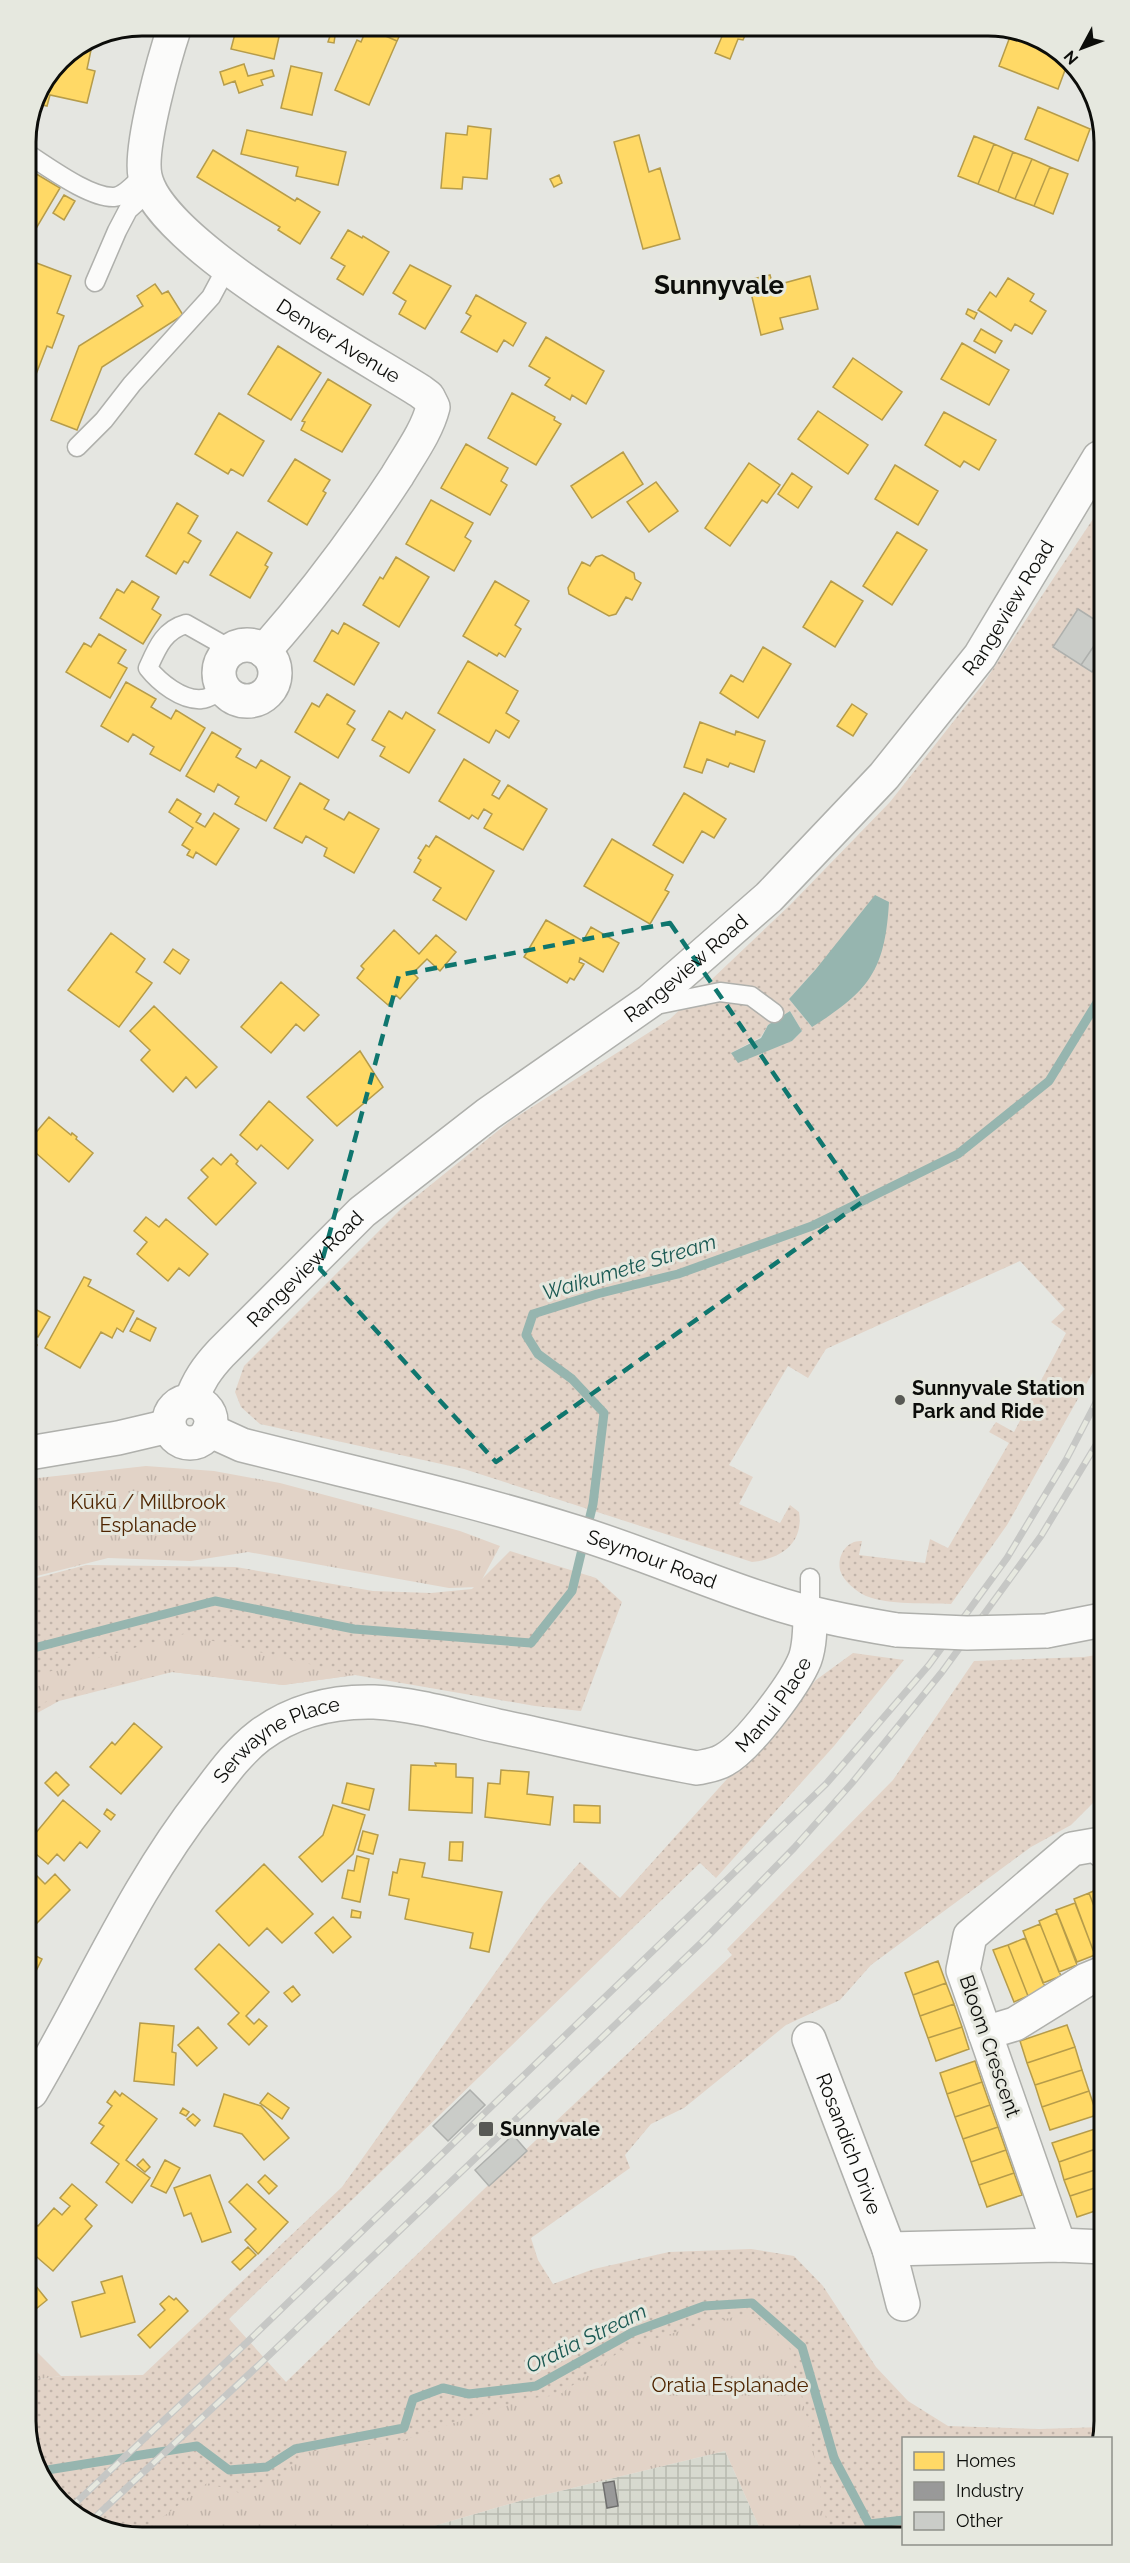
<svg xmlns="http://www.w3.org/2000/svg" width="1130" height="2563" viewBox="0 0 1130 2563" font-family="Raleway,sans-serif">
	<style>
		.industrial { fill: url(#industrial-grid) }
		.grass { fill: url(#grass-dots); fill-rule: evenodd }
		.park { fill: url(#park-tufts) }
		.water { fill: #96b5af }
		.homes { fill: #ffd966; stroke: #b69c4a; stroke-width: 1.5 }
		.industry { fill: #999; stroke: #6f6f6e; stroke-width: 1.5 }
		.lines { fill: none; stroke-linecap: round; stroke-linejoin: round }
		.stream { stroke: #96b5af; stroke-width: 9 }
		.building { fill: #caccc8; stroke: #aeb0ad; stroke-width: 1.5 }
		.service-casing { stroke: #afb0ac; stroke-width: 21 }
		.minor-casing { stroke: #afb0ac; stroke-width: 36 }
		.secondary-casing { stroke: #afb0ac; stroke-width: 36 }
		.service { stroke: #fbfbfa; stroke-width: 18 }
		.minor { stroke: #fbfbfa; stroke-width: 33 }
		.secondary { stroke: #fbfbfa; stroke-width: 33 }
		.rail-casing { stroke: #c6c7c5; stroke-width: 7 }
		.rail { stroke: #e6e8df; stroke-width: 4.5; stroke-dasharray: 14; stroke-linecap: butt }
		.secondary-bridge-casing { stroke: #afb0ac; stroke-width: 36; stroke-linecap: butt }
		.secondary-bridge { stroke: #fbfbfa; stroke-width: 33 }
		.marked { fill: none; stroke: #0f766e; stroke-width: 4.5; stroke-dasharray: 12 8; stroke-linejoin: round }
		.poi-dot { fill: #585955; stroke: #e6e8df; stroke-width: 2 }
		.labels { text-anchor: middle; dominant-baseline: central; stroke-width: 6; stroke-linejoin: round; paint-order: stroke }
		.street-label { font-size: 20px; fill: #0c0d0a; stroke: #e6e8df }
		.poi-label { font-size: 20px; font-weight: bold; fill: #0c0d0a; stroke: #e6e8df; text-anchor: start }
		.park-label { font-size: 20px; fill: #4f2501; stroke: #e6e8df }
		.water-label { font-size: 21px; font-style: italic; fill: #1b5953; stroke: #e6e8df }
		.district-label { font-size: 26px; font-weight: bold; fill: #0c0d0a; stroke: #e6e8df }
		.rim { fill: none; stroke: #0c0d0a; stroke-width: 3 }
	</style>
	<defs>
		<pattern id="industrial-grid" width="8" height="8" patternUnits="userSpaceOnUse" patternTransform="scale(1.5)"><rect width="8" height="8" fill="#d7d9cf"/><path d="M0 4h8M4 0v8" fill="none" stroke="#b7b9b0"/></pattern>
		<pattern id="grass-dots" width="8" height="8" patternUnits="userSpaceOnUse" patternTransform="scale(1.5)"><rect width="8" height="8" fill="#e2d3c7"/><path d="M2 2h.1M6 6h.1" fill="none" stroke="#c1b4aa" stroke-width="1.8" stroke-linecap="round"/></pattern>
		<pattern id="park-tufts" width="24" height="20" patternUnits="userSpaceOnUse" patternTransform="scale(1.5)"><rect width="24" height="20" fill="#e2d3c7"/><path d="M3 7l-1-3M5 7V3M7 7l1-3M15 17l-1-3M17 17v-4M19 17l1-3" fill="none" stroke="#c1b4aa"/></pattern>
	</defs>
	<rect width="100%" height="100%" fill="#e5e6e1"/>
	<path class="industrial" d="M725,2451L762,2533L403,2535L523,2500Z"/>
	<path class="grass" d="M1099,510L1102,1356L1007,1525L951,1604C926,1603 889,1605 866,1596C856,1591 843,1581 840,1570C837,1555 847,1540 862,1541L859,1555L925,1563L930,1539L948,1548L1009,1443L989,1432L996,1422L1014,1432L1066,1333L1051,1322L1065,1309L1020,1261L826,1349L808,1378L788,1366L729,1465L753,1477L739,1504L780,1523L790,1505L799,1512C804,1544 780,1559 752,1562L464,1469L260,1424L241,1407L235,1392L244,1366L402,1208L510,1121L670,1019L790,905L890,802L983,684ZM816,969L812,1027L789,999ZM790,1011L802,1031L792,1041L731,1053L761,1037L768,1025Z
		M510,1551L596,1578L622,1602L581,1711L535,1706L355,1675L283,1685L172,1672L59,1701L30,1717L29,1580L86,1565L236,1567L373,1591L431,1593L472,1589Z
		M853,1653L904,1660L834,1746L716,1878L700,1863L229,2319L286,2382L482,2191L732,1955L727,1949L893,1780L974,1661L1084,1657L1102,1654L1103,1793L1071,1825L1031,1847L871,1965L840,2000L786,2025L684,2108L651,2124L625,2155L630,2168L531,2238L538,2260L553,2284L594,2269L669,2252L751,2249L794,2256L823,2286L876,2367L908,2401L948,2426L1039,2429L1103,2427L1099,2438H904L903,2532L772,2533L725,2447L348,2536L134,2537L71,2513L32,2459V2380L61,2376L143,2375L342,2187L544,1904L580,1862L620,1898L816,1680Z"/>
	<path class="park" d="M146,1466L214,1471L280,1483L460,1531L500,1546L478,1587L449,1588L248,1552L191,1561L108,1558L29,1578V1479Z
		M184,1634L355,1675L283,1685L172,1672L56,1695L30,1712V1677Z
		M752,2314L788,2342L808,2422L827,2524L845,2532L762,2533L725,2451L523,2500L403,2535L137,2537L207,2483L240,2493L275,2481L307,2452L401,2441L525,2399L559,2395L622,2350L707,2322Z
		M31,2346L61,2376L32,2380Z"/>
	<path class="water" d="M875,895L889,902C885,971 869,991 812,1027L789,999L816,969Z
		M790,1011L802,1031L792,1041L738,1063L731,1053L761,1038L768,1025Z"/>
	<path class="homes" d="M237,26H270L281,28L274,59L231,49Z
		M313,26H324L323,31L313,29Z
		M368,26H404L397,41L367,28Z
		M702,26H749L743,40L738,39L730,59L715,53L723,34Z
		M367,28L397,41L369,105L335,90L357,40L361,42Z
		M1011,34L1063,54L1068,62L1058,89L999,66Z
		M330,36H335L334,43L328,42Z
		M78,48L91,50L87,69L95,71L87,103L50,95L47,106L33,103L34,97L60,59Z
		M244,64L248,76L272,70L274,76L261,80L263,85L239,93L235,81L224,85L220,72Z
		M291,66L322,73L312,115L281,108Z
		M1038,107L1090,129L1078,161L1025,139Z
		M468,126L491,129L487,179L463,177L462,189L441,188L446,133L467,135Z
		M247,130L346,152L338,185L296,176L298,167L241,154Z
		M639,135L649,172L660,168L680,239L643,249L614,142Z
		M974,136L994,144L978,184L958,176Z
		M994,144L1013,152L998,192L978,184Z
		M213,150L295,201L297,198L320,212L300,244L278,230L280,227L197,177Z
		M1013,152L1032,159L1015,199L998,192Z
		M1032,159L1050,167L1034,206L1015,199Z
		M1050,167L1068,174L1053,214L1034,206Z
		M28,169L60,188L34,232L26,227V173Z
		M559,175L562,183L554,187L550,179Z
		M64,195L75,201L64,220L53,213Z
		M348,230L362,238L363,236L389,252L363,295L337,279L345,266L331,258Z
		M26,259L71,276L57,313L64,316L52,348L47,346L35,377L26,373Z
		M410,265L451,286L425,329L399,314L406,301L393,293Z
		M770,275L773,286L810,276L818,309L780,318L783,329L761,335L748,280Z
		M1008,278L1034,294L1030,301L1046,311L1032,334L1015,324L1011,331L978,310L990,292L996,297Z
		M155,284L162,294L168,291L183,315L102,367L77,430L51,420L79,346L143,306L137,296Z
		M476,295L526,323L513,346L504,340L497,352L461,332L471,316L466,313Z
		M968,309L977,313L974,319L966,314Z
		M981,329L1002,341L995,353L974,341Z
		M546,337L604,371L586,404L572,395L570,400L545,385L550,378L529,366Z
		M962,343L1009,370L989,405L941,379Z
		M278,346L321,373L291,420L248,394Z
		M853,358L902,392L882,420L833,387Z
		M328,379L371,405L342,452L301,430L305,422L302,421Z
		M512,393L555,417L554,420L561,424L536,465L488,438Z
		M818,411L868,445L848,474L798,439Z
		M944,412L996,440L979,470L964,461L960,467L925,445Z
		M219,413L264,441L243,476L231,469L228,474L195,454Z
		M466,444L508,468L501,481L507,485L490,515L441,488Z
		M623,452L643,484L592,518L571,486Z
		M295,459L330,480L323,491L326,493L307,525L268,501Z
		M749,463L780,485L767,503L762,500L730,546L705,528Z
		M895,465L938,491L918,525L875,499Z
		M792,473L812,487L798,508L778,494Z
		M656,482L678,511L649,532L627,502Z
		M431,500L473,523L465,537L471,541L454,571L406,544Z
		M177,503L198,516L188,533L201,541L188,563L184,561L176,574L146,556Z
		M237,532L272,553L265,565L268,567L250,598L210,575Z
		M897,532L927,550L892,605L863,586Z
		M602,555L634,573L635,579L641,583L632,600L626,597L616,614L609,616L569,594L568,588L582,562L590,566L596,557Z
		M396,557L429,577L399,627L363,605L380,577L383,579Z
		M132,581L159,597L152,609L161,615L143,644L100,618L117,589L124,593Z
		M495,581L529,601L515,625L521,629L505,657L499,653L497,656L463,636Z
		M831,581L863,601L835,647L803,627Z
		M344,623L379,643L354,685L314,661L332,630L338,634Z
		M99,634L126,650L118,663L127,668L110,698L66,672L84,643L91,647Z
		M763,647L791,664L758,718L720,693L731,675L743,682Z
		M468,661L518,691L506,713L519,721L509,738L496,730L489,743L438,713Z
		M126,682L156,699L151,707L171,719L176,710L205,728L180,771L150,754L154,747L133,734L128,742L101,726Z
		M327,694L355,711L347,724L355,729L338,758L295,732L312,703L319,707Z
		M852,704L867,714L853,736L837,726Z
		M389,711L402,719L406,712L435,730L409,773L380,756L385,747L372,740Z
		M700,722L735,735L736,731L765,741L754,772L730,763L728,767L707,759L702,773L684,767Z
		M212,732L241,749L236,757L256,768L261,760L290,777L266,821L235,804L239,797L218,784L214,792L186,776Z
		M464,759L500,781L492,795L499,799L508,785L547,809L523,850L484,828L492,814L484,809L478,819L472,815L469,819L439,801Z
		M300,783L329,800L324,809L344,820L349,812L379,829L354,873L324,856L327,848L306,836L302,843L274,828Z
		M684,793L726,819L714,838L702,831L683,863L653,845Z
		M177,799L201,814L196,822L205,827L214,813L239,829L216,865L196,852L193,858L187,855L190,850L182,845L193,828L169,812Z
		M436,836L494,871L466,920L433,900L441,888L414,872L421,860L418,858L426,845L429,847Z
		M612,839L673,875L665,890L669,892L650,924L584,886Z
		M546,920L583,941L591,927L619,943L603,972L580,958L579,962L584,964L574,980L570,978L567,983L524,957Z
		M394,930L419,954L436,935L456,952L440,971L427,959L413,973L418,978L400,999L396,995L388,1005L357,978L364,969L361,966Z
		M111,933L145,959L136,972L152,983L119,1027L68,990Z
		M173,949L189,960L180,974L164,962Z
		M281,982L319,1015L304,1031L296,1024L271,1053L241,1027Z
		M154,1006L217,1067L196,1088L186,1077L173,1092L141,1060L150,1050L130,1031Z
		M360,1051L383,1087L337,1126L307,1097Z
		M269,1101L313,1140L288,1169L261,1145L257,1150L240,1135Z
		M49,1117L71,1135L72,1133L77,1137L76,1139L93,1153L69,1182L28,1146V1142Z
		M231,1154L238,1161L236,1164L256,1183L216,1225L188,1198L208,1177L201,1170L213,1158L221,1165Z
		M146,1217L159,1227L166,1219L208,1254L189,1276L179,1268L168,1281L137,1254L147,1242L134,1231Z
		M84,1277L91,1280L88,1286L134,1311L123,1332L117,1328L112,1338L101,1332L80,1368L45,1348Z
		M33,1308L50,1317L38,1337L29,1332V1316Z
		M137,1318L156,1328L150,1341L130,1331Z
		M29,1340L37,1345L29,1360Z
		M134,1723L162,1747L121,1794L90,1767L112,1742L115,1745Z
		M435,1763L456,1764V1777L473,1778L472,1813L409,1810L411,1765L436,1766Z
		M501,1770L529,1772L527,1794L553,1797L550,1825L485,1817L488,1783L500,1784Z
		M56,1772L69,1785L58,1796L45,1783Z
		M347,1783L374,1789L369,1810L342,1803Z
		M63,1800L100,1831L87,1848L80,1842L64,1861L57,1854L48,1864L30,1849V1840Z
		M333,1805L365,1815L353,1854L322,1882L299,1857L323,1835Z
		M574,1805L600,1806V1823L574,1822Z
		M107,1809L115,1815L111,1820L104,1814Z
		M363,1831L378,1835L373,1854L358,1850Z
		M450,1842H463L462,1861L449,1860Z
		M357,1856L369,1859L360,1902L342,1898L348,1870L354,1871Z
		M400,1859L425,1863L422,1877L502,1892L489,1952L470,1948L473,1933L405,1919L409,1899L389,1895L393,1872L397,1873Z
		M264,1864L313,1914L282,1943L267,1928L249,1946L216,1911Z
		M35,1874L45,1884L55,1874L70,1890L30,1930V1878Z
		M1103,1887V1930L1089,1893Z
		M1089,1893L1103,1930V1946L1093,1950L1074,1899Z
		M1075,1903L1095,1955L1077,1962L1056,1910Z
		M352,1910L361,1912L360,1918L351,1917Z
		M1057,1913L1077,1965L1059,1972L1039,1921Z
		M333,1917L351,1937L333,1953L315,1933Z
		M1040,1924L1061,1976L1043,1983L1023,1931Z
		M1025,1938L1046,1989L1028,1996L1008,1945Z
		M219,1944L269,1992L246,2016L254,2024L259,2019L267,2026L249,2045L228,2024L239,2013L195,1969Z
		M1008,1945L1028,1996L1014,2002L993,1950Z
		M30,1953L42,1959L34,1975L31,1973Z
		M938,1961L946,1983L913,1995L905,1973Z
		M946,1983L954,2004L920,2016L913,1995Z
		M293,1986L300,1995L292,2002L284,1993Z
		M954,2004L962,2027L928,2038L920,2016Z
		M140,2023L174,2026L172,2052L176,2053L174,2085L134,2081Z
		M1067,2025L1075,2047L1027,2063L1020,2041Z
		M198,2027L217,2048L197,2066L178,2045Z
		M962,2027L969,2049L936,2061L928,2038Z
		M1075,2047L1082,2070L1035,2085L1027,2063Z
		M975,2061L982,2082L947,2094L940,2073Z
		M1082,2070L1089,2091L1042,2107L1035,2085Z
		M982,2082L990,2105L955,2117L947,2094Z
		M115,2091L120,2096L122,2093L157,2119L126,2160L150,2178L132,2203L106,2182L119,2164L91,2143L104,2126L99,2123L112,2106L107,2102Z
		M1089,2091L1097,2115L1050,2130L1042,2107Z
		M268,2093L289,2108L282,2119L260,2103Z
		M224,2094L261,2106L289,2138L264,2160L242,2134L214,2126Z
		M990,2105L998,2127L963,2139L955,2117Z
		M183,2108L189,2112L186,2116L180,2113Z
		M193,2114L200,2120L195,2126L187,2119Z
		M1104,2126V2146L1059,2162L1052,2143Z
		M998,2127L1006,2150L971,2162L963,2139Z
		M1104,2146V2167L1064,2180L1059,2162Z
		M1006,2150L1014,2173L979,2185L971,2162Z
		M143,2159L150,2167L145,2172L137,2165Z
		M165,2160L180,2168L166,2193L151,2186Z
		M1104,2167V2185L1070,2196L1064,2180Z
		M1014,2173L1022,2195L987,2207L979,2185Z
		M210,2175L231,2232L202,2242L191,2213L184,2216L174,2188Z
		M265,2175L277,2186L269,2194L258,2182Z
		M72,2184L97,2205L85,2219L92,2226L53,2271L31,2252V2221L38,2226L54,2208L62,2215L70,2206L60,2198Z
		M247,2184L288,2222L258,2254L245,2240L256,2229L229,2202Z
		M1104,2185V2208L1077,2217L1070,2196Z
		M248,2247L256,2255L240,2270L232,2262Z
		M122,2276L135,2322L81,2337L72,2302L105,2293L101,2282Z
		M31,2280L47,2300L31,2313Z
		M169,2296L174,2300L176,2298L188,2311L150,2348L138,2335L165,2310L160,2304Z"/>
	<path class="industry" d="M614,2481L618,2506L607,2508L603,2483Z"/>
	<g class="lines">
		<path class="stream" d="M30,1649L215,1601L354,1629L531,1643L572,1591L593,1504L604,1413L572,1379L538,1354L526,1335L533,1314L597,1294L678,1274L812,1226L958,1154L1049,1081L1101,996
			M41,2471L197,2446L229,2470L267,2467L295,2449L404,2428L413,2399L443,2388L469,2394L536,2386L633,2332L704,2306L752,2303L802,2347L834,2458L869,2524L904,2520"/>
	</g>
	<path class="building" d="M1078,609L1100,623V637L1081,665L1053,647Z
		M1100,637V673L1094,669L1092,672L1081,665Z
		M470,2090L485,2105L448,2141L433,2126Z
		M513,2135L527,2151L489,2186L475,2170Z"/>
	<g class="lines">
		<g class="service-casing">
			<path id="service" d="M26,153C47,166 89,198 114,197C125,196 136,182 144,175
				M95,282L117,231L128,210L149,191
				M77,447L104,420L132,384L211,297L227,267
				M224,689C217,692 209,699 202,699C182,701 159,682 148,668C157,648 164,630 186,624L232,650
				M651,1006L720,992L751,996L774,1013
				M810,1578V1613"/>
		</g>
		<g class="minor-casing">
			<g id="minor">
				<path id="s1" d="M175,26C165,56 139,147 145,176C158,243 360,353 420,391L428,397L433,407C427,431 410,454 397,476C357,537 313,596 264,651"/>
				<circle cx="247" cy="673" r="28"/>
				<path id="s2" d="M191,1401C198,1381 207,1368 221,1353L362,1212L488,1114L650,1001L769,897L884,776L980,656L1099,458"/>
				<path d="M985,2033L1015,2024L1086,1980L1103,1973"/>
				<path id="s3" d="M809,2039L889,2249L903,2304"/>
				<path id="s4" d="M31,2092C89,1994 134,1887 205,1797C221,1776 238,1752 259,1736C292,1711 333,1701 374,1702C415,1704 458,1717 498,1726C564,1740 631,1756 697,1768C706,1766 716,1765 724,1760C748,1747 795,1684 805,1659C810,1645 810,1628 810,1613"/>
				<path d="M1059,2245L963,1970L970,1936L1072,1849L1095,1845L1103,1851"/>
				<path d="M889,2249L1059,2245L1104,2247"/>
			</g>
		</g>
		<g class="secondary-casing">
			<g id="secondary">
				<circle cx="190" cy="1422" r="21"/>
				<path id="s5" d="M209,1430L242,1445C352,1473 464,1497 572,1531C639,1551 703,1580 769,1601C810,1615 854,1623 897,1630"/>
				<path d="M29,1453L118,1438L169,1426"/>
				<path d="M1046,1631L1102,1620"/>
			</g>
		</g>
		<use href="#service" class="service"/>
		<use href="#minor" class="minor"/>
		<use href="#secondary" class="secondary"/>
		<g class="rail-casing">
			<path id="rail" d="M68,2510L241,2348L826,1784L929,1665L1007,1558L1066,1460L1102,1391
				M91,2521L261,2363L703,1941L794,1848L852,1783L942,1672L1041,1536L1102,1435"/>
		</g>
		<use href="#rail" class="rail"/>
		<g class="secondary-bridge-casing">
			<path id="secondary-bridge" d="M897,1630L967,1633L1046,1631"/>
		</g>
		<use href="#secondary-bridge" class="secondary-bridge"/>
	</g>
	<path class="marked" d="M670,923L862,1202L496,1462L320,1269L399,975Z"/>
	<g class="poi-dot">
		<circle cx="900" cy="1400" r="6"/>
		<rect x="478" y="2121" width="16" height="16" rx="3"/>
	</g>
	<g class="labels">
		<g class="street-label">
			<text stroke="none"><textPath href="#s1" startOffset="412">Denver Avenue</textPath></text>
			<text stroke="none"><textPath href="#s2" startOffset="1148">Rangeview Road</textPath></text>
			<text stroke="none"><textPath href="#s2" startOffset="662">Rangeview Road</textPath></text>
			<text stroke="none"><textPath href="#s2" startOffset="176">Rangeview Road</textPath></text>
			<text stroke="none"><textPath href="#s5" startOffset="462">Seymour Road</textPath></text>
			<text stroke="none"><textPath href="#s4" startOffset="980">Manui Place</textPath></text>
			<text stroke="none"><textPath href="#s4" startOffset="438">Serwayne Place</textPath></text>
			<text transform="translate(990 2046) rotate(71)">Bloom Crescent</text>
			<text stroke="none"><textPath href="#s3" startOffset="112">Rosandich Drive</textPath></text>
		</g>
		<g class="poi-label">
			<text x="912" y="1388">Sunnyvale Station<tspan x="912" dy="23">Park and Ride</tspan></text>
			<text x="500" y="2129">Sunnyvale</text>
		</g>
		<g class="park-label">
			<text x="148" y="1502">Kūkū / Millbrook<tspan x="148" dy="23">Esplanade</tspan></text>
			<text x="730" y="2385">Oratia Esplanade</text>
		</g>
		<g class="water-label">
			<text transform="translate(629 1267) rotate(-17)">Waikumete Stream</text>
			<text transform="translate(586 2338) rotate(-26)">Oratia Stream</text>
		</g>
		<g class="district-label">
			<text x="719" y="285">Sunnyvale</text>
		</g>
	</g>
	<path d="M0 0H1130V2563H0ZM142 36H988A106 106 0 0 1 1094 142V2421A106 106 0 0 1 988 2527H142A106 106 0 0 1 36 2421V142A106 106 0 0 1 142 36Z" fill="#e6e8df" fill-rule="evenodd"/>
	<path class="rim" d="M142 36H988A106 106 0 0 1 1094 142V2421A106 106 0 0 1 988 2527H142A106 106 0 0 1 36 2421V142A106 106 0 0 1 142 36Z"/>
	<rect x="902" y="2437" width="210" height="108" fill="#e6e8df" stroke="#8f908a" stroke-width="1.5"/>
	<rect x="914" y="2452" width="30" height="18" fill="#ffd966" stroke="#8f908a" stroke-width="1.5"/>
	<text x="956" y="2467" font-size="18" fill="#0c0d0a">Homes</text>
	<rect x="914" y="2482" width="30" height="18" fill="#999999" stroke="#8f908a" stroke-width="1.5"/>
	<text x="956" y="2497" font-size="18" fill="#0c0d0a">Industry</text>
	<rect x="914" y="2512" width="30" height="18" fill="#caccc8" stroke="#8f908a" stroke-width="1.5"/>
	<text x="956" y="2527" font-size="18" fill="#0c0d0a">Other</text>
	<g transform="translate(1082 48) rotate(229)" stroke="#e6e8df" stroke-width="4.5" paint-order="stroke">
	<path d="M0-4.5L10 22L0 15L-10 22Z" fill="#0c0d0a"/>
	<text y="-9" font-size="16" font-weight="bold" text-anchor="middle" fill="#0c0d0a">N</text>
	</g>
</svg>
